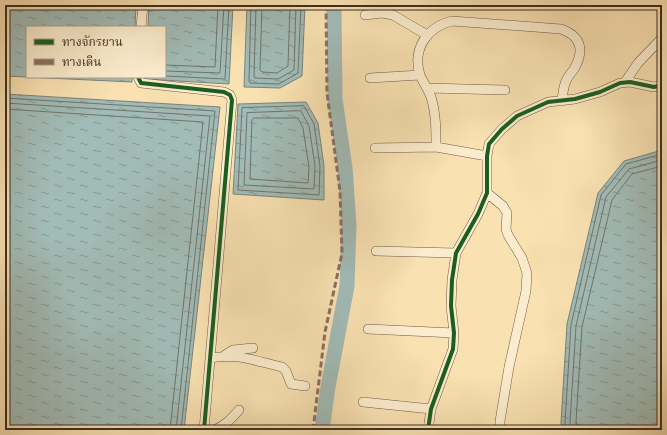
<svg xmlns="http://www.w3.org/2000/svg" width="667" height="435" viewBox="0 0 667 435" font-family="'IM FELL English','Noto Serif Thai',serif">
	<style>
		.water { fill: url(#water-ripples); stroke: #7a837a }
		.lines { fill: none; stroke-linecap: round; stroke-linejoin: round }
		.shore { stroke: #70746c; stroke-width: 1 }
		.river { stroke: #a1bbb6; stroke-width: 15 }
		.minor-casing { stroke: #6e5b45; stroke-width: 10 }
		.minor { stroke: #fbeccd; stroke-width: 9 }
		.quiet { stroke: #8d6e63; stroke-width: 3; stroke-dasharray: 6 3; stroke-linecap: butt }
		.cycleway-casing { stroke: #fbeccd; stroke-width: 6 }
		.cycleway { stroke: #1b5e20; stroke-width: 4 }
	</style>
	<defs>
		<pattern id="water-ripples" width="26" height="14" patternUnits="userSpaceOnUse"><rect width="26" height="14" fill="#a1bbb6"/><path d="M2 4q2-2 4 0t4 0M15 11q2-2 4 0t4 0" fill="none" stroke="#859894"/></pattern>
	</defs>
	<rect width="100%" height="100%" fill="#f9e1b2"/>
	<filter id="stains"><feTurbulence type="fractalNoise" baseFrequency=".005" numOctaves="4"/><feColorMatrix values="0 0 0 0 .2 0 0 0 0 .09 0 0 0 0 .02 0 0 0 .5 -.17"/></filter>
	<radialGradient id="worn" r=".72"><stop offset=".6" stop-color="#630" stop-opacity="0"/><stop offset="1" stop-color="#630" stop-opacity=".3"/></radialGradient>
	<path class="water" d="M5,5H136L135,27H27V77H132V82L5,76Z
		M149,5H233L229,84L145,79V77H165V27H148Z
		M247,5H305L302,76L280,88L244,87Z
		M5,94L220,107L184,430H5Z
		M306,102L318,123L324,166V200L233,194L238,104Z
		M662,150V430H563L561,423L567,324L598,193L624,161Z"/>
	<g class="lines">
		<path class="shore" d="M251,5L249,81L250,83L279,84L298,73L301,5
			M256,5L254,76L255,78L278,79L294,70L296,5
			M262,5L260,70L262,72L277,73L288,66L290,5
			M165,65L215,67L218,5
			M165,71L220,73L224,5
			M165,76L225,79L229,5
			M5,98L215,111L181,430
			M5,103L210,116L176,430
			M304,106L314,124L320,166L319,195L238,190L242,108Z
			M5,109L203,122L170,430
			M301,111L309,126L315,166L314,189L244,185L247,113Z
			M254,118H298L303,128L309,167L308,183L250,179L252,120Z
			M566,430L565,422L571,325L601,195L626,164L662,154
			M571,430L570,422L576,326L606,197L629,169L662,160
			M577,430L576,421L582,327L612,200L632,174L662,166"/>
		<path class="river" d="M322,430L328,387L347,286L349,225L345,168L335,99L334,5"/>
		<g class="minor-casing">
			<path id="minor" d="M659,5L662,8
				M365,15L382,13L393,15L427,35
				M141,27L143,5
				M138,77L141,83L224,92L230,95L232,100L204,430
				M370,78L420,75
				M625,82L638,63L662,38
				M427,88L505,90
				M436,147C436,130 436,113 431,97C428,89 423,82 420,75C412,49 427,27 452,21L561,29C581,36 585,50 574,69C572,72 569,75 567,79C563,86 563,93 562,101
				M375,148L436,147L487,156
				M487,193L503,206L507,213L506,229L508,235L522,258L527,273L526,291L509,367L500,421V430
				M376,251L456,253
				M368,329L454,333
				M225,355L233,350L253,348
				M210,358C239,353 255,361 282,367L286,371L291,384L305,386
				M363,402L431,409
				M214,430C225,426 231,419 239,410
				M428,430L431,409L453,349L454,333L451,306L452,280L456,253L478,214L487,193V156L489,144L502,129L517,116L548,102L575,99L600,92L620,83L630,82L654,87L662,85"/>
		</g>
		<use href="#minor" class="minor"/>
		<path class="quiet" d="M313,430L325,332L342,253L340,191L327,93L326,5"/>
		<g class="cycleway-casing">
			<path id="cycleway" d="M138,77L141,83L224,92L230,95L232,100L204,430
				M428,430L431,409L453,349L454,333L451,306L452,280L456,253L478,214L487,193V156L489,144L502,129L517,116L548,102L575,99L600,92L620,83L630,82L654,87L662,85"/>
		</g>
		<use href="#cycleway" class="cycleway"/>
	</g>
	<rect width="667" height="435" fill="none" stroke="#f9e1b2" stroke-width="20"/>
	<rect x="6" y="6" width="655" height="423" fill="none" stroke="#3f2e21" stroke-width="2"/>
	<rect x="10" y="10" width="647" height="415" fill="none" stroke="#3f2e21"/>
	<rect x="26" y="26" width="140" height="52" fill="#fbeccd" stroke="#b0a088"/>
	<rect x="34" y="39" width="20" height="6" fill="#1b5e20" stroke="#b0a088"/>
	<text x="62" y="46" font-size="12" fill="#3f2e21">ทางจักรยาน</text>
	<rect x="34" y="59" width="20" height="6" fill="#8d6e63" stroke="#b0a088"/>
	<text x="62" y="66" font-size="12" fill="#3f2e21">ทางเดิน</text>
	<rect width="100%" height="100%" filter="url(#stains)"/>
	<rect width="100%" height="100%" fill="url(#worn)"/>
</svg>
